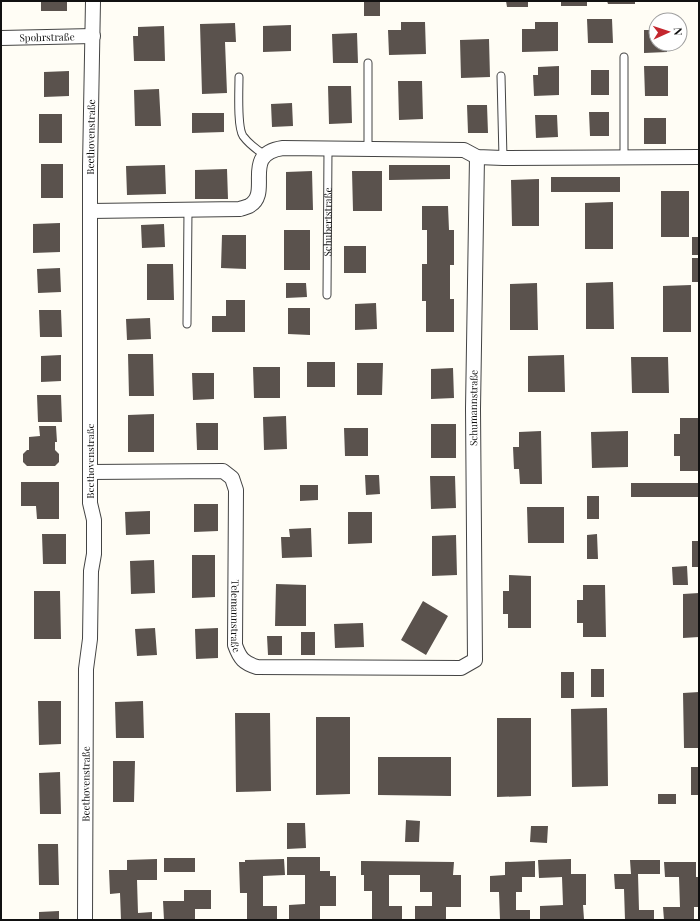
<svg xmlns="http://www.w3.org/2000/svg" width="700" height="921" viewBox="0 0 700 921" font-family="'Playfair Display',serif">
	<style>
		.building { fill: #5a524d }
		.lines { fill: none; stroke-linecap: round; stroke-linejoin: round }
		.lane-casing { stroke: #444; stroke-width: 9 }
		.street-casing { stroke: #444; stroke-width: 16 }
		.lane { stroke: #fff; stroke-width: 7 }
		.street { stroke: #fff; stroke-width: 14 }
		.labels { text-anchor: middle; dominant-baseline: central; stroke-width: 4; stroke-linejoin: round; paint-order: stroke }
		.street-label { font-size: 10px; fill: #111; stroke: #fff }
	</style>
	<rect width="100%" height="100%" fill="#fffdf5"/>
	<path class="building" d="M41,1H67V11H41Z
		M364,1H380V16H364Z
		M506,1H528V7H507Z
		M561,1H587V6H561Z
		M607,1H635V4H608Z
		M587,19H612L613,43H588Z
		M401,22H425L426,54L389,55L388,30H401Z
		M535,22H558V51L522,52V29H535Z
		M235,23L236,42H225L227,93L202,94L200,24Z
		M291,25V51L263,52V26Z
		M164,26L165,61H134L133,36H138V27Z
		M644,30H656V44H667V52L644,53Z
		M357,33L358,63H333L332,34Z
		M489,39L490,77L461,78L460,40Z
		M559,66V95L534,96L533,75H538V67Z
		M644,66H668V96H645Z
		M591,70H609V95H591Z
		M69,71V96L44,97V72Z
		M398,81H422L423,119L399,120Z
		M328,86H351L352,123L329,124Z
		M159,89L161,126H135L134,90Z
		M292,103L293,126L272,127L271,104Z
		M467,105H487L488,133H468Z
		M589,112H609V136H590Z
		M192,113H224V132L192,133Z
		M39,114H62V143H39Z
		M535,115H557L558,137L536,138Z
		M644,118H666V144H644Z
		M41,164H63V198H41Z
		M165,165L166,194L127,195L126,166Z
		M389,165H450V179L389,180Z
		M227,169L228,199H195V170Z
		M312,171L313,210H286V172Z
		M352,171H382V211H353Z
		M551,177H620V192H551Z
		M539,179V226H512L511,180Z
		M661,191H689V237H661Z
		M613,202V249H585V203Z
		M422,206H448L449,230H454V265H450V299H454V332H426V301H422V264H427V230H422Z
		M60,223V252L33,253V224Z
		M164,224L165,247L142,248L141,225Z
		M284,230H310V270H284Z
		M222,235H246V269L221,268Z
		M692,237H699V255H692Z
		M344,246H366V273H344Z
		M692,258H699V282H692Z
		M147,264H173L174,300H147Z
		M60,268L61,292L38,293L37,269Z
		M613,282L614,329H586V283Z
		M286,283H306L307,297L286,298Z
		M537,283L538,330H510V284Z
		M691,285V332H663V286Z
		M226,300H245V332H212V316H226Z
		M376,303L377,329L355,330V304Z
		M288,308H310V335L288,334Z
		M39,310H61L62,337H40Z
		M150,318L151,339L127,340L126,319Z
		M128,354H153L154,396H129Z
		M61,355V381L41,382V356Z
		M564,355L565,392H528V356Z
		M631,357H668L669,393H632Z
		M307,362H335V387H307Z
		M357,363H383L382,395H357Z
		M253,367H280V398H254Z
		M453,368L454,398L431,399V369Z
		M192,373H214V399L193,400Z
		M37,395H61L62,422H38Z
		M154,414V452H128V415Z
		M286,416L287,449L264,450L263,417Z
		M680,418H699V471H680V456H674V434H680Z
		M196,423H218V450H197Z
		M431,424H456V458H431Z
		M39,426H56L57,442H55V450L59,454V462L55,466H27L23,462V454L27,450H29V437L40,436Z
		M344,428H368V456H345Z
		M541,431L542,484H520L519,469H514L513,447H519V432Z
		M628,431V467L592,468L591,432Z
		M365,475H379L380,494L366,495Z
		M430,476H455L456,508L431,509Z
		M21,482H59V519H37L36,506H21Z
		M631,483H699V497H631Z
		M300,485H318V500L300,501Z
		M587,496H599V519H587Z
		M194,504H218V531L194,532Z
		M527,507H564V543H528Z
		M150,511V534L126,535L125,512Z
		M348,512H372V543L348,544Z
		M311,528L312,557L282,558L281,537H290L289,529Z
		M42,534H66V564H43Z
		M597,534L598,559H587V535Z
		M456,535L457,575L432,576V536Z
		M692,541H699V567H692Z
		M192,555H215V597L192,598Z
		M154,560L155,593L131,594L130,561Z
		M687,566L688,585H673L672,567Z
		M509,575L531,576V628H508V614H503V591H509Z
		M276,584L306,585V626H275Z
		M583,585H605L606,637H583V623H577V600H583Z
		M34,591H60L61,639H34Z
		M699,593V637L683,638V594Z
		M423,601L448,616L426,655L401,640Z
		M363,623L364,647L335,648L334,624Z
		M155,628L157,655L137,656L135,629Z
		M218,628V658L196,659L195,629Z
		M301,632H315V655H301Z
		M267,636H282V655H268Z
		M591,669H604V697H591Z
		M561,672H574V698H561Z
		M699,692V748H684L683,693Z
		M38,701H61V744L39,745Z
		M143,701L144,738H116L115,702Z
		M607,708L608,786L572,787L571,709Z
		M235,713H270L271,791L236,792Z
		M316,717H350V794L316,795Z
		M497,718H531V796L497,797Z
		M378,757H451V796L378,795Z
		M113,761H135L134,802H113Z
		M691,767H699V795H691Z
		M60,772L61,814H40L39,773Z
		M658,794H676V804H658Z
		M406,820L420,821L419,842H405Z
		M287,823H305L306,848L287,849Z
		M531,826H548L547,843L530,842Z
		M38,844H58L59,885H39Z
		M287,857H320V871H330V876H336V906H320V919L289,920V905L305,904V875H287Z
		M164,858H195V872H164Z
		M157,859V880H137L138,913L152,912V920H121L120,893L110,894L109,870H127V860Z
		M284,859L285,875L263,876V906H277V920H247V893H240L239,862H245V860Z
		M571,859V874H586V905H583L584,919L540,920V906L563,905L562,877L539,878L538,860Z
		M630,860H660V874H638L639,910H654V920H625L624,889H615L614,874H631Z
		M361,861L454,862L453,875H461V907H446V920H415V906H432V892H420V875H389V906H402V920H372V891H364V875H361Z
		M535,861V877H522V892H516V910H530V920H500L499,892H490V876L505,875V862Z
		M664,862H696V877H699V907H694V920H664L663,907H680L679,877H665Z
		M184,890H211V909H195V920H164L163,901H184Z
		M59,911V920H39V912Z"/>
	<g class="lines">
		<g class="lane-casing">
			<g id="lane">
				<path d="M624,57V157"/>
				<path d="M368,63V148"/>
				<path d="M501,76L503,158"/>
				<path d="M239,77C239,90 237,127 243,136C249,144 257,150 265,155"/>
				<path id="s1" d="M327,295L328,149"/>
				<path d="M187,324L188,210"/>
			</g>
		</g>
		<g class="street-casing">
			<g id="street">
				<path id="s2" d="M1,38L93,36"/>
				<path d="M90,211L240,209C243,208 247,207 249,206C273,193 240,154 283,148L464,150L477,157L503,158L699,157"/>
				<path id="s3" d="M90,472L223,471L232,478L236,490L235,645C240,659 244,663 257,667L461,668L475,660L473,409L477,157"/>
				<path id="s4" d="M85,920L86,669L90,639L91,571L94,554V520L90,503V166L93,1"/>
			</g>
		</g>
		<use href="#lane" class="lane"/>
		<use href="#street" class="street"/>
	</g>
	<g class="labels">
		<g class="street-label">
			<text stroke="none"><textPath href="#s2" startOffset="46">Spohrstraße</textPath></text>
			<text stroke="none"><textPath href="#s4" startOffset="784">Beethovenstraße</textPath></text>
			<text stroke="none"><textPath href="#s1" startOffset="73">Schubertstraße</textPath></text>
			<text stroke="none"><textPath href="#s3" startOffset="817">Schumannstraße</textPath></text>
			<text transform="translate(90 461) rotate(-90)">Beethovenstraße</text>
			<text stroke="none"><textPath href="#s3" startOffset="283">Telemannstraße</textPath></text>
			<text stroke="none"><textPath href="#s4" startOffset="136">Beethovenstraße</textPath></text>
		</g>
	</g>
	<rect width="700" height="921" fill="none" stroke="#111111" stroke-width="4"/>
	<g transform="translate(668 32) rotate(87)"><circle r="19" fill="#ffffff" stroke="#a0a0a0"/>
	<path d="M0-3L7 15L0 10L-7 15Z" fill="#c4262e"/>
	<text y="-6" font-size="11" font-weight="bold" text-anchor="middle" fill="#111111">N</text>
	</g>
</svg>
